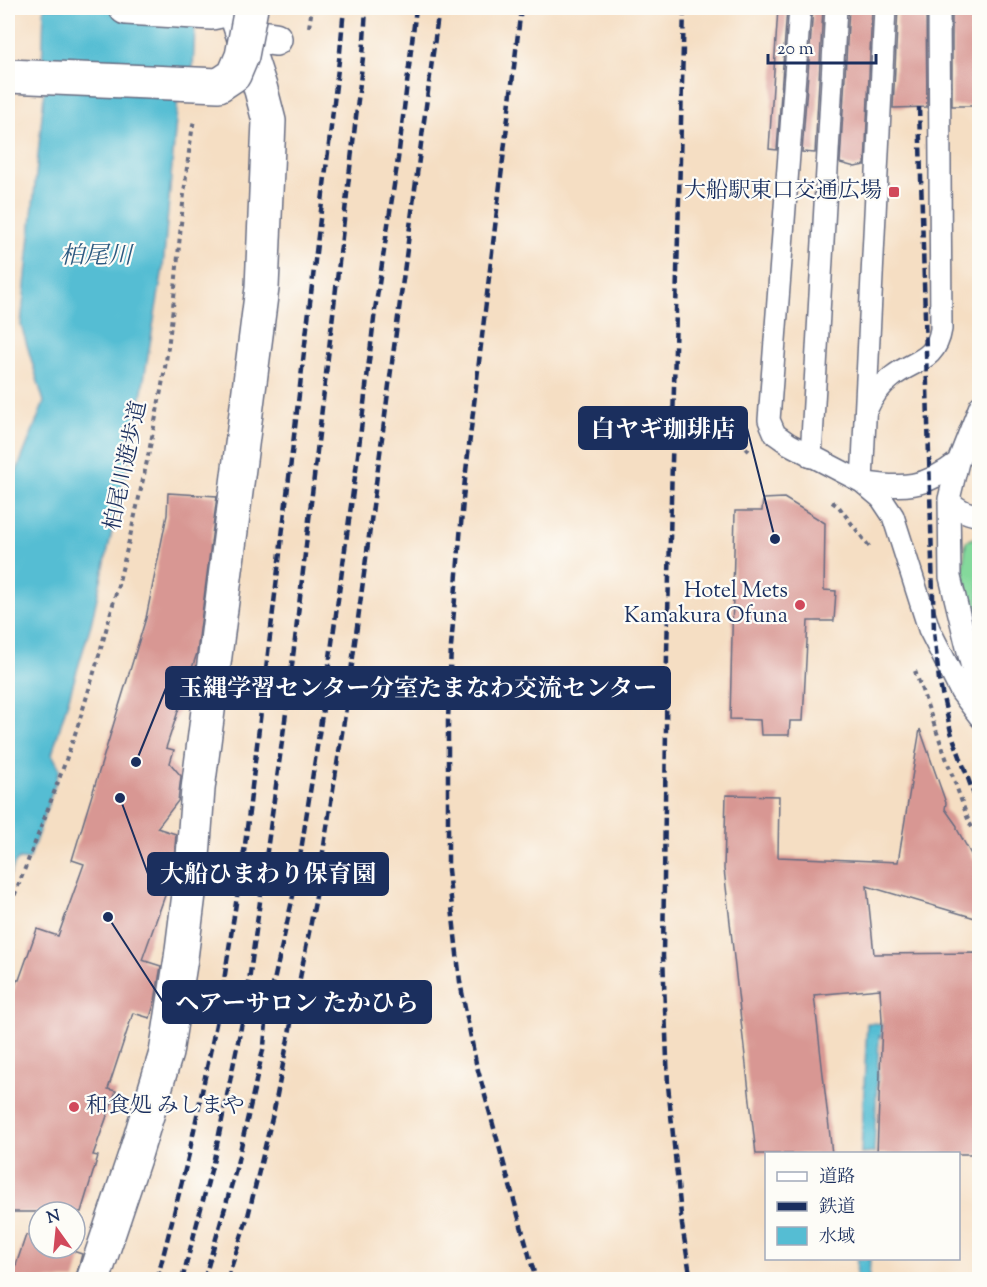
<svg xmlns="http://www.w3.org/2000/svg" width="987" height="1287" viewBox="0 0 987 1287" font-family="'Sorts Mill Goudy','Noto Serif JP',serif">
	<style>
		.green { fill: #84d99b; stroke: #50847c; stroke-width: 1.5 }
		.water { fill: #55bdd3; stroke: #387698; stroke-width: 1.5 }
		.building { fill: #d89793 }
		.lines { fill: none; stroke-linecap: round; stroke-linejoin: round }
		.service-casing { stroke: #676c81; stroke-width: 24 }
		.pedestrian-casing { stroke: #676c81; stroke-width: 36 }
		.minor-casing { stroke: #676c81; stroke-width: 36 }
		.path { stroke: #676c81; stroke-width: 4; stroke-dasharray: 4.5 4.5; stroke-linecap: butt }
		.service { stroke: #fff; stroke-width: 21 }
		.pedestrian { stroke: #fff; stroke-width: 33 }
		.minor { stroke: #fff; stroke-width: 33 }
		.rail { stroke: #1b2f5e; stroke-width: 4.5; stroke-dasharray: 9 4.5; stroke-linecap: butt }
		.pedestrian-bridge-casing { stroke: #676c81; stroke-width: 36; stroke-linecap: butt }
		.pedestrian-bridge { stroke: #fff; stroke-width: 33 }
		.poi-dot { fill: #d1495b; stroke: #fdfcf7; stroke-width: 2 }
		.labels { text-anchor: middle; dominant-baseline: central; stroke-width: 4.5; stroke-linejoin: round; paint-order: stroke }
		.poi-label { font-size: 22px; fill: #1b2f5e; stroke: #fdfcf7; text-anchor: end }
		.street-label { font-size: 22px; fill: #1b2f5e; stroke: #fdfcf7 }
		.water-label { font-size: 24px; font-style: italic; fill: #2c5a81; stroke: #fdfcf7 }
		.leader { fill: none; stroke: #1b2f5e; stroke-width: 2 }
		.callout-dot { fill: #1b2f5e; stroke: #fdfcf7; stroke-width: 2 }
		.callout { fill: #1b2f5e; stroke: #1b2f5e; stroke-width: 2 }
		.callout-label { font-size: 24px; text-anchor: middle; font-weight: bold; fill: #fff }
	</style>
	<rect width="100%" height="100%" fill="#fdfcf7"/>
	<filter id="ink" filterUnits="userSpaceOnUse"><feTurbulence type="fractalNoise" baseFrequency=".0167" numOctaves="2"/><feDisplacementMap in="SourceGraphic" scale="12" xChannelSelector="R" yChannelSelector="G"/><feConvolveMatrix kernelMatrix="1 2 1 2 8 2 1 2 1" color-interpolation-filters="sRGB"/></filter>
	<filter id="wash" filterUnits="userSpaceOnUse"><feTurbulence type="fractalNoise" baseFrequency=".008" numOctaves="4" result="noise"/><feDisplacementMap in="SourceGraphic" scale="24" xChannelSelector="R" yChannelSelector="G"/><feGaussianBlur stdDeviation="1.35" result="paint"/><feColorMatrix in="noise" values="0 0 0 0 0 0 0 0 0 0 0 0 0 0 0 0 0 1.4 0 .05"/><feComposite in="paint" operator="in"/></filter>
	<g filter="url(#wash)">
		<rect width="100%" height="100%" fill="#f5dec3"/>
		<path class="green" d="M979,536H980L979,628L965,580L963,568L966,541Z"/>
		<path class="water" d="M44,8H196L193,68L180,75L163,268L136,426L91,624L52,754L60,769L29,860L19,859L15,863L8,880V493L44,402L21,325L46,75L42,70Z
			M867,1023L955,1027L952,1039L879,1036L874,1153L861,1154Z
			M857,1259H870L869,1279H856Z"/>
		<g id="blocks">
			<path class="building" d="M778,8H787L777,150L769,149Z
				M813,8H823L815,153L802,152Z
				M849,8H872L865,165L855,167L840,163Z
				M898,8H926L927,107L893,108Z
				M952,8H980V106H952Z
				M168,493L217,496L197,653L166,748L174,750L170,763L181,776L178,801L157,828L176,834L173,873L142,960L161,966L155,1001L150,1018L133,1013L108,1089L116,1091L93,1155L98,1156L81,1212H8V1007L17,980H19L37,929L58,936L84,864L72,860L146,618L167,515Z
				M784,498L825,523L824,590L836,591L834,621H808L803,721H790L789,735H761L760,720L730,719L735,511H762L763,499Z
				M920,729L946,803L945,809L957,826V829L978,867L975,882L980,884V901L975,918L867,886L874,954L980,953V1154H877L882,1020L880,989L814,995L832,1154H756L724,869L726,795L779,796L778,857L898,862Z
				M26,1235L39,1239V1248H64L82,1254L75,1280H11Z"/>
		</g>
	</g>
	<g filter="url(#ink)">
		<use href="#blocks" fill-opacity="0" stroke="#676c81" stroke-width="1.5"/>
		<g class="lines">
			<g class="service-casing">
				<path id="service" d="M800,8L769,420L775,434L789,444L862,482L881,498L893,516L929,629L961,692L980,717
					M980,406L958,462L949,499L950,577L980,701
					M866,411C871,399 880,386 892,377C913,360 936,362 941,329L939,8
					M811,457L836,8
					M862,482L885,8
					M862,482C903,489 925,488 958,462
					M949,499C957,510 966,513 980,516"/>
			</g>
			<g class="pedestrian-casing">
				<path id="pedestrian" d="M246,35L275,39"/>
			</g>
			<g class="minor-casing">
				<path id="minor" d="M126,8L212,13L235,8
					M93,1280L135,1155L166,1053L181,958L192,870L198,789L262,288L269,121L261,90L234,8"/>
			</g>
			<path class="path" d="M309,27L312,8
				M741,431C740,440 744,447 751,453
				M832,502L839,507L871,549
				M915,671L969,822L980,841
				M8,912C32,850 57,788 78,725C113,614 141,499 162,385C178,297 179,207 194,119"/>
			<use href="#service" class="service"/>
			<use href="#pedestrian" class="pedestrian"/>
			<use href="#minor" class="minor"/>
			<path class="rail" d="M521,8L464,488L451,647L448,720V870L460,982L476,1063L536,1280
				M684,8L667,652L663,956L668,1085L682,1225L691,1280
				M919,107L934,631L939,680L951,732L980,811
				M157,1280L189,1154L221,1000L245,845L340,52L344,8
				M182,1280L214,1159L246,1003L289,691L363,57L366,8
				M204,1280L235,1173L264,1046L267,1012L296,883L323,708L358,455L375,310L398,159L416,8
				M227,1280L248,1216L274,1110L315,902L347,702L439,8"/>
			<g class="pedestrian-bridge-casing">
				<path id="pedestrian-bridge" d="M8,76L219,85L234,75L242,56L251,8"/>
			</g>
			<use href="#pedestrian-bridge" class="pedestrian-bridge"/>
		</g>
	</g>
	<g class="poi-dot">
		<rect x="888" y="186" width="12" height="12" rx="3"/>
		<circle cx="800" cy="605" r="6"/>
		<circle cx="74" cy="1107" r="6"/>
	</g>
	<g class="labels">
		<g class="poi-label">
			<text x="882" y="192">大船駅東口交通広場</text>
			<text x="788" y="592">Hotel Mets<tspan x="788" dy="25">Kamakura Ofuna</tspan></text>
			<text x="86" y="1107" text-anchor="start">和食処 みしまや</text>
		</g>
		<g class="street-label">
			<text transform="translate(127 466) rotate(-78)">柏尾川遊歩道</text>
		</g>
		<g class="water-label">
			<text x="96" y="257">柏尾川</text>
		</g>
	</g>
	<path class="leader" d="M775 539L747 428M136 762L166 688M120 798L148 874M108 917L163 1002"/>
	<g class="callout-dot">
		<circle cx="775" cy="539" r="6"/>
		<circle cx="136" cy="762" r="6"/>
		<circle cx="120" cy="798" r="6"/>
		<circle cx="108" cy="917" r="6"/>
	</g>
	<g class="callout">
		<rect x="579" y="407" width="168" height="42" rx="6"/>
		<rect x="166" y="667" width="504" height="42" rx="6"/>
		<rect x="148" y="853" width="240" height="42" rx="6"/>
		<rect x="163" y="981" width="268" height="42" rx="6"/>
	</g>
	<g class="callout-label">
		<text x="663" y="437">白ヤギ珈琲店</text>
		<text x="418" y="696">玉縄学習センター分室たまなわ交流センター</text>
		<text x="268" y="882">大船ひまわり保育園</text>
		<text x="297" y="1011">ヘアーサロン たかひら</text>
	</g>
	<rect width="987" height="1287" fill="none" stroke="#fdfcf7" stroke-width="30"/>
	<rect x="765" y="1152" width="195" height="108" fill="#fdfcf7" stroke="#a3aaba" stroke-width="1.5"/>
	<rect x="777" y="1172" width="30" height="9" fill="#ffffff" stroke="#a3aaba" stroke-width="1.5"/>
	<text x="819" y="1182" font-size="18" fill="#1b2f5e">道路</text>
	<rect x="777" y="1202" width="30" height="9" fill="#1b2f5e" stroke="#a3aaba" stroke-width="1.5"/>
	<text x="819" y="1212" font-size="18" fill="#1b2f5e">鉄道</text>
	<rect x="777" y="1227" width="30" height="18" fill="#55bdd3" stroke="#a3aaba" stroke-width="1.5"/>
	<text x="819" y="1242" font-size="18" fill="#1b2f5e">水域</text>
	<g transform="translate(57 1230) rotate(345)"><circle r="28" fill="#fdfcf7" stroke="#a3aaba" stroke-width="1.5"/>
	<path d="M0-4.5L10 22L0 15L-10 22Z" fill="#d1495b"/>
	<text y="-9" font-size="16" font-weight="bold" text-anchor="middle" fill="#1b2f5e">N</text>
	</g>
	<path d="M768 54v9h108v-9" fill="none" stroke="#1b2f5e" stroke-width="3"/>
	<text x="777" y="54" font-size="18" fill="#1b2f5e" stroke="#fdfcf7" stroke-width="4.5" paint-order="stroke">20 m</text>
</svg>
